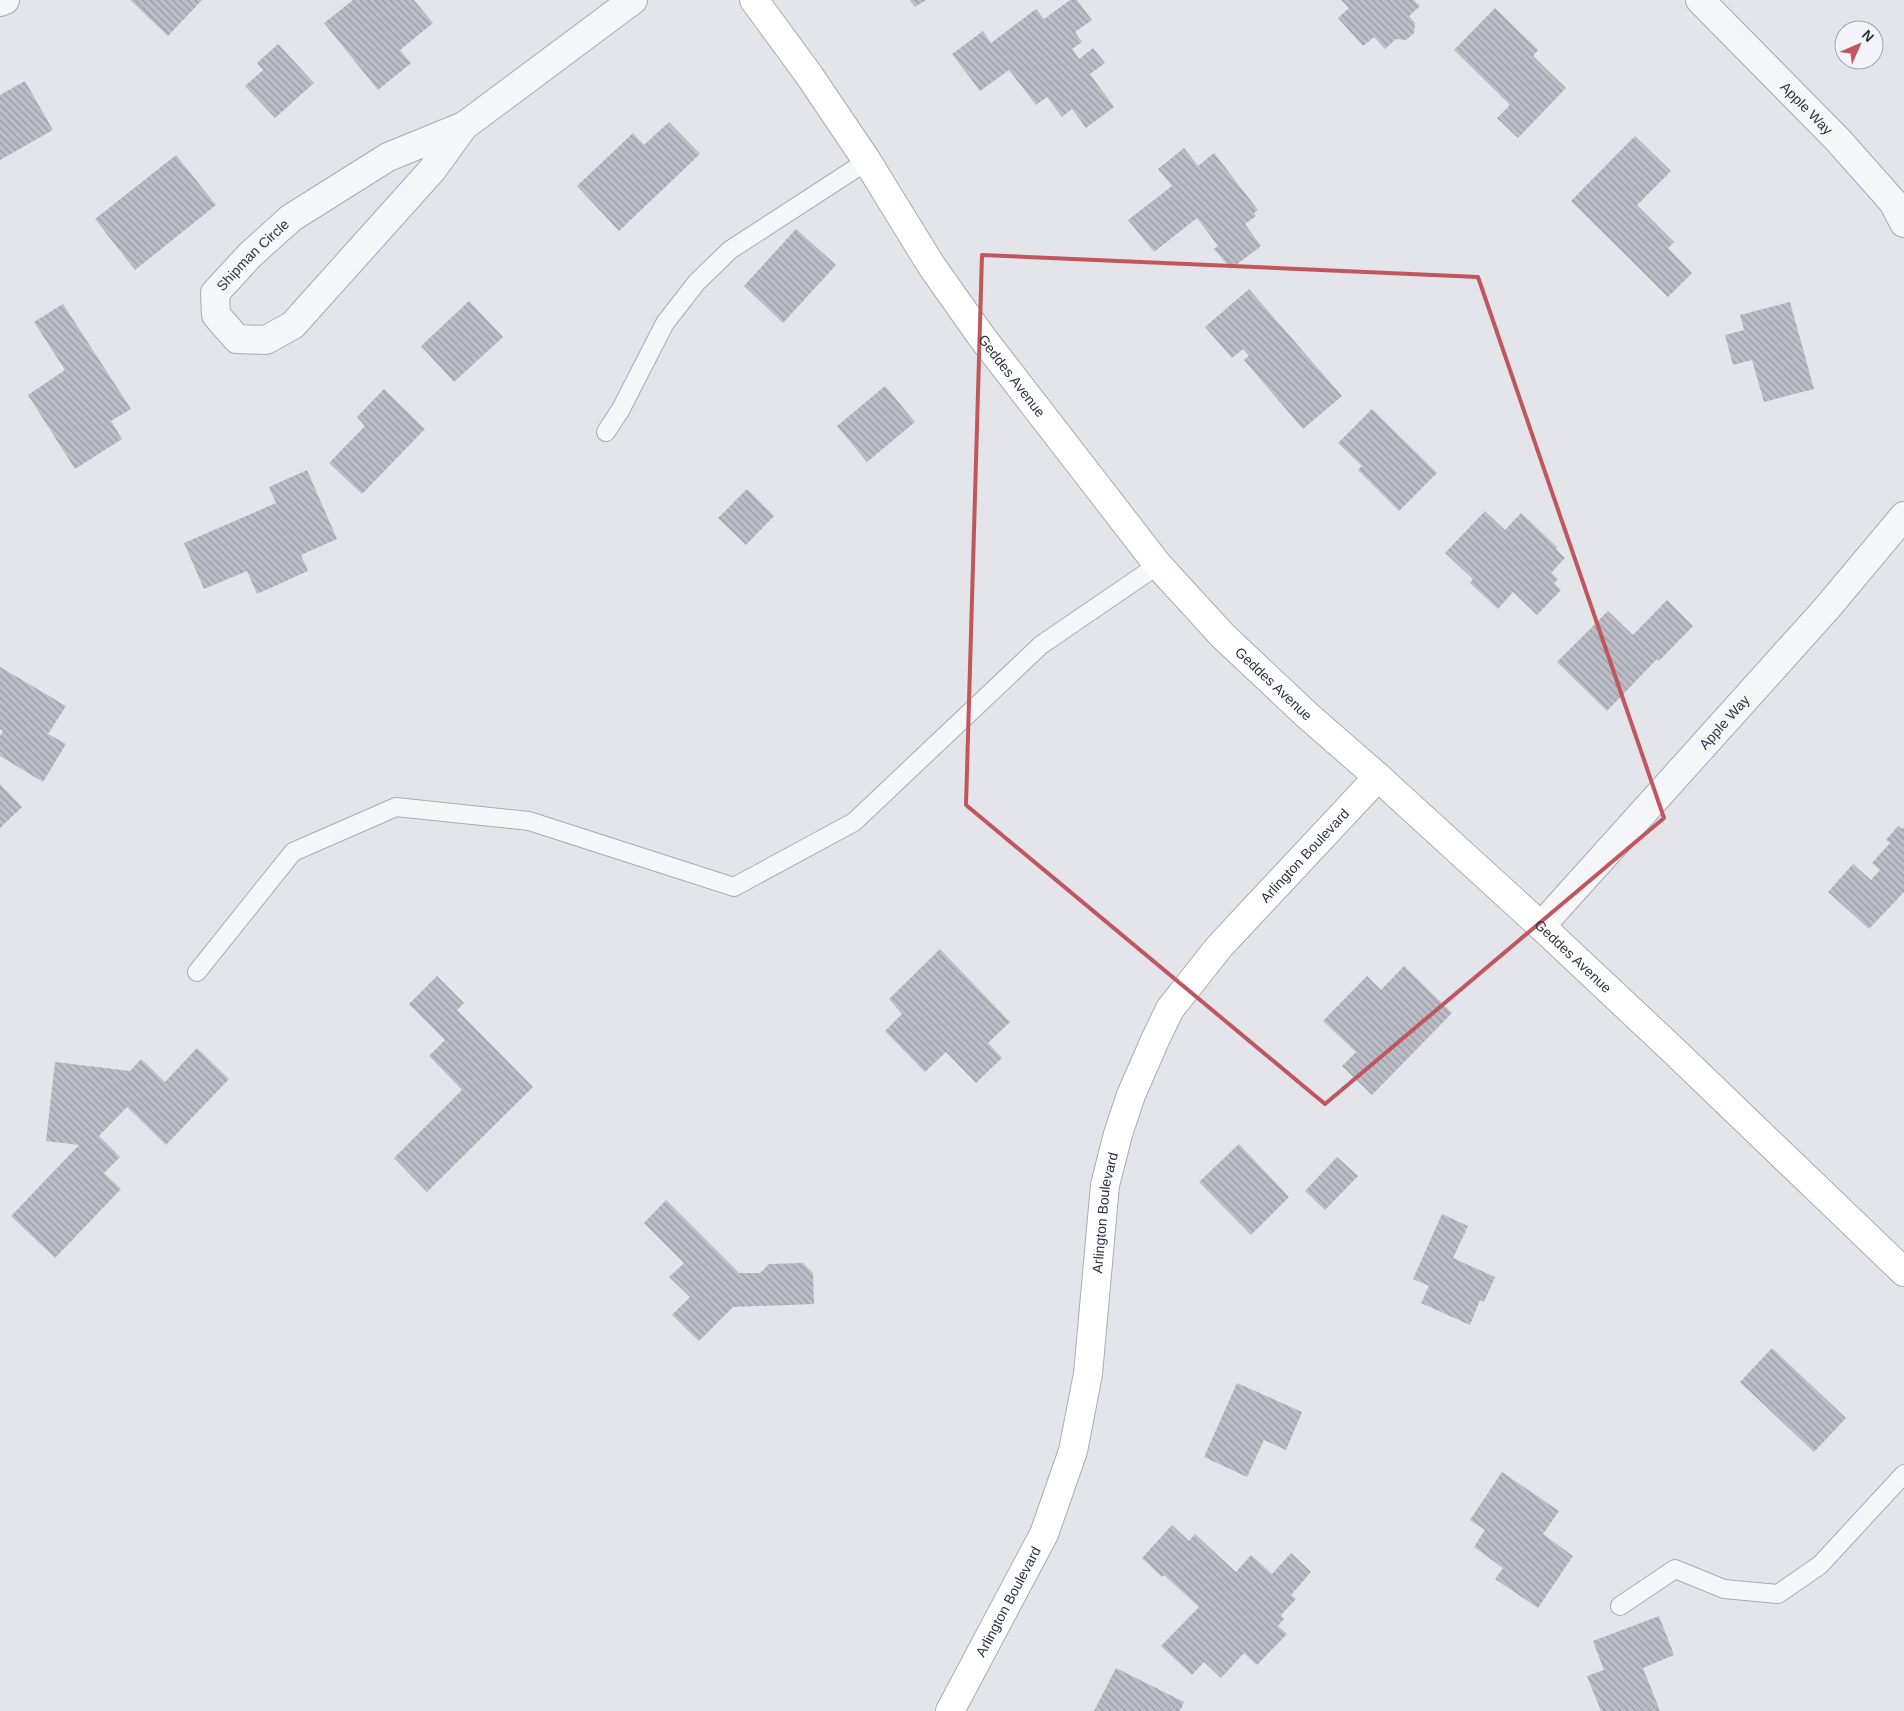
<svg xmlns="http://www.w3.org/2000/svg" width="1904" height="1711" viewBox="0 0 1904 1711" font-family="Arial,sans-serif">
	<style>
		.building { fill: url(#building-back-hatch) }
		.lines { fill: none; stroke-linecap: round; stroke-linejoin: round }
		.lane-casing { stroke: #a8acb4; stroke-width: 20 }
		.street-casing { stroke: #a8acb4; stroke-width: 30 }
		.secondary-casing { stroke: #a8acb4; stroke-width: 30 }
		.lane { stroke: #f5f6f8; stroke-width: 18 }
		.street { stroke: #f5f6f8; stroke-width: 28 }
		.secondary { stroke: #fff; stroke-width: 28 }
		.marked { fill: none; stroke: #c1565f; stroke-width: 4; stroke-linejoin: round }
		.labels { text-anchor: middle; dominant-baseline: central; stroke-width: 4; stroke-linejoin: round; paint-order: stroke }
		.street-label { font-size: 14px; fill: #2c3240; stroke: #f2f4f7 }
	</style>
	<defs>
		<pattern id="building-back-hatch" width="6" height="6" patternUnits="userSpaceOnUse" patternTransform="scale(1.25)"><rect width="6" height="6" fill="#bbbec6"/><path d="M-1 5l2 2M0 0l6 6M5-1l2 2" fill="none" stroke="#989ba2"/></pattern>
	</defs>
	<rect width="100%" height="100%" fill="#e3e5ea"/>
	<path class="building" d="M130,0H202L168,36Z
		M353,0H414L433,23L400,50L411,63L378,90L324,23Z
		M910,0H926L915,7Z
		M1070,0H1077L1092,20L1075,32L1082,42L1072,49L1079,59L1093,48L1105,63L1090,74L1114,107L1086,128L1072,109L1062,117L1047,97L1036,105L1009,70L980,91L952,54L983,31L991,43L1036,9L1044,19Z
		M1341,0H1414L1420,6L1409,16L1415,23L1414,33L1406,40L1396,39L1385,49L1374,37L1363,46L1338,18L1349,8Z
		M1495,8L1538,50L1533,56L1566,88L1518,138L1497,118L1510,105L1454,50Z
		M278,44L314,83L275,118L245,86L263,70L257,63Z
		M25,81L53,130L0,160V95Z
		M669,122L700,154L619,231L577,186L633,133L644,145Z
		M1635,136L1671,171L1637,205L1674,242L1668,248L1692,273L1668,297L1571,201Z
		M1184,148L1198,166L1214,153L1258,210L1254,213L1256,216L1245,224L1261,246L1231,269L1214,249L1218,246L1197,218L1154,252L1128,220L1172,186L1158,169Z
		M176,155L216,205L135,270L95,219Z
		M796,229L836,265L783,323L744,286Z
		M1249,289L1342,396L1303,429L1244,360L1249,356L1243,349L1232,358L1205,327Z
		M469,301L503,337L454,382L421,346Z
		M1790,302L1814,389L1764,402L1752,360L1733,365L1725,335L1744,330L1740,315Z
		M63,304L131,409L111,421L122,439L75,469L28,395L65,370L34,322Z
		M885,386L915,422L867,462L837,426Z
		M384,389L425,429L362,494L329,463L365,426L357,417Z
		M1372,409L1437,473L1399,511L1358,470L1362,466L1338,443Z
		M307,470L337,539L301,555L308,571L257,594L247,571L204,589L184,543L276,503L269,487Z
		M747,489L774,516L746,545L718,518Z
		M1485,511L1505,530L1521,513L1557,547L1556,549L1565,558L1551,573L1558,579L1554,583L1561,590L1537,615L1513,592L1498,609L1470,583L1473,579L1445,553Z
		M1667,600L1693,626L1659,661L1657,659L1607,711L1557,662L1608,611L1633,635Z
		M0,667L66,706L48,734L66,744L43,782L0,756V736L3,731L0,729Z
		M0,784L22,807L0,828Z
		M1898,826L1902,829L1904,827V892L1869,929L1828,892L1853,864L1871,880L1880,870L1872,863L1890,843L1886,840Z
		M940,949L1010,1022L988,1043L1002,1058L976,1083L946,1052L925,1072L885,1031L902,1014L889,999Z
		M1404,966L1452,1013L1372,1095L1342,1066L1356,1052L1323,1021L1367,976L1381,990Z
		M437,976L464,1003L457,1010L533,1087L427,1192L394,1158L462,1090L429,1056L445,1040L409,1004Z
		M197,1048L229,1079L166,1145L127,1107L99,1136L120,1157L104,1173L121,1189L55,1258L11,1216L79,1145L46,1141L55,1062L130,1071L141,1059L165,1082Z
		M1239,1144L1289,1197L1251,1235L1199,1182Z
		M1337,1157L1358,1176L1325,1210L1305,1191Z
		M666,1200L739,1273H760L769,1264L803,1263L813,1273L814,1304L733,1307L699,1341L672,1315L690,1297L669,1277L684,1263L644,1223Z
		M1442,1214L1468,1226L1453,1258L1495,1277L1484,1302L1480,1300L1470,1325L1421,1303L1429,1286L1413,1279Z
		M1772,1348L1846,1418L1814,1452L1740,1382Z
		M1237,1383L1302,1412L1286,1450L1264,1440L1247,1477L1204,1457Z
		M1502,1472L1559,1511L1543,1534L1573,1556L1538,1608L1495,1579L1503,1568L1474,1547L1485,1530L1470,1520Z
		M1172,1525L1189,1541L1195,1534L1236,1572L1251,1555L1272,1574L1291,1553L1311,1572L1291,1595L1296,1599L1281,1615L1284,1619L1278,1626L1287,1634L1257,1665L1244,1653L1221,1678L1204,1662L1192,1675L1161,1646L1199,1607L1164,1575L1162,1577L1142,1558Z
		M1659,1616L1674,1655L1643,1668L1660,1711H1601L1587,1676L1604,1670L1593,1641Z
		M1116,1668L1184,1702L1180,1711H1094Z"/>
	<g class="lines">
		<g class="lane-casing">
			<path id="lane" d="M606,432L621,409L665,323L697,282L730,250L867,161
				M197,972L293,852L396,807L529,821L734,887L854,822L1041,645L1158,565
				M1620,1606L1675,1569L1724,1589L1778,1594L1820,1565L1904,1474"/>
		</g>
		<g class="street-casing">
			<g id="street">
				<path id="s1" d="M1700,0L1838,140L1893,202L1904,223"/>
				<path d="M0,2L5,0"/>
				<path id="s2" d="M464,126L432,170L293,325L266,340L237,339L216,315L215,293L250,255L291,218L388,157L464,126L633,0"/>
				<path id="s3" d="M1541,926L1827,608L1904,516"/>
			</g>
		</g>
		<g class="secondary-casing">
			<g id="secondary">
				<path id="s4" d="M754,0L809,75L867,161L931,265L981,336L1158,565L1223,636L1308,716L1378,777L1541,926L1673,1050L1904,1272"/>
				<path id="s5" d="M950,1711L1044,1534L1073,1451L1088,1374L1105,1185L1118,1134L1131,1095L1155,1040L1170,1009L1219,947L1378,777"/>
			</g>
		</g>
		<use href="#lane" class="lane"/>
		<use href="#street" class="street"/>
		<use href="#secondary" class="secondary"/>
	</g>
	<path class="marked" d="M982,255L1478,277L1664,818L1325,1104L966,805Z"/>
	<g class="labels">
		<g class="street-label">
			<text stroke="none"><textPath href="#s1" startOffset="152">Apple Way</textPath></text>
			<text stroke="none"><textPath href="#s2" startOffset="430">Shipman Circle</textPath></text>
			<text stroke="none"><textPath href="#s4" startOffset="456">Geddes Avenue</textPath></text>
			<text stroke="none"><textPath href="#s4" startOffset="861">Geddes Avenue</textPath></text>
			<text stroke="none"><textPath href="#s3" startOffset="274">Apple Way</textPath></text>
			<text stroke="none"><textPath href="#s5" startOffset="949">Arlington Boulevard</textPath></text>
			<text stroke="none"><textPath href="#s4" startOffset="1266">Geddes Avenue</textPath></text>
			<text stroke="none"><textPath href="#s5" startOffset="529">Arlington Boulevard</textPath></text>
			<text stroke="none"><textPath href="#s5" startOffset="124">Arlington Boulevard</textPath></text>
		</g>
	</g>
	<g transform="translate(1859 45) rotate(45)"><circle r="24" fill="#f2f4f7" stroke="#a3a6ae"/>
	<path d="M0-4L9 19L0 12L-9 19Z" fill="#c1565f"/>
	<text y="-8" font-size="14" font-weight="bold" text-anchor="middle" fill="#2c3240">N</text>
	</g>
</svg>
